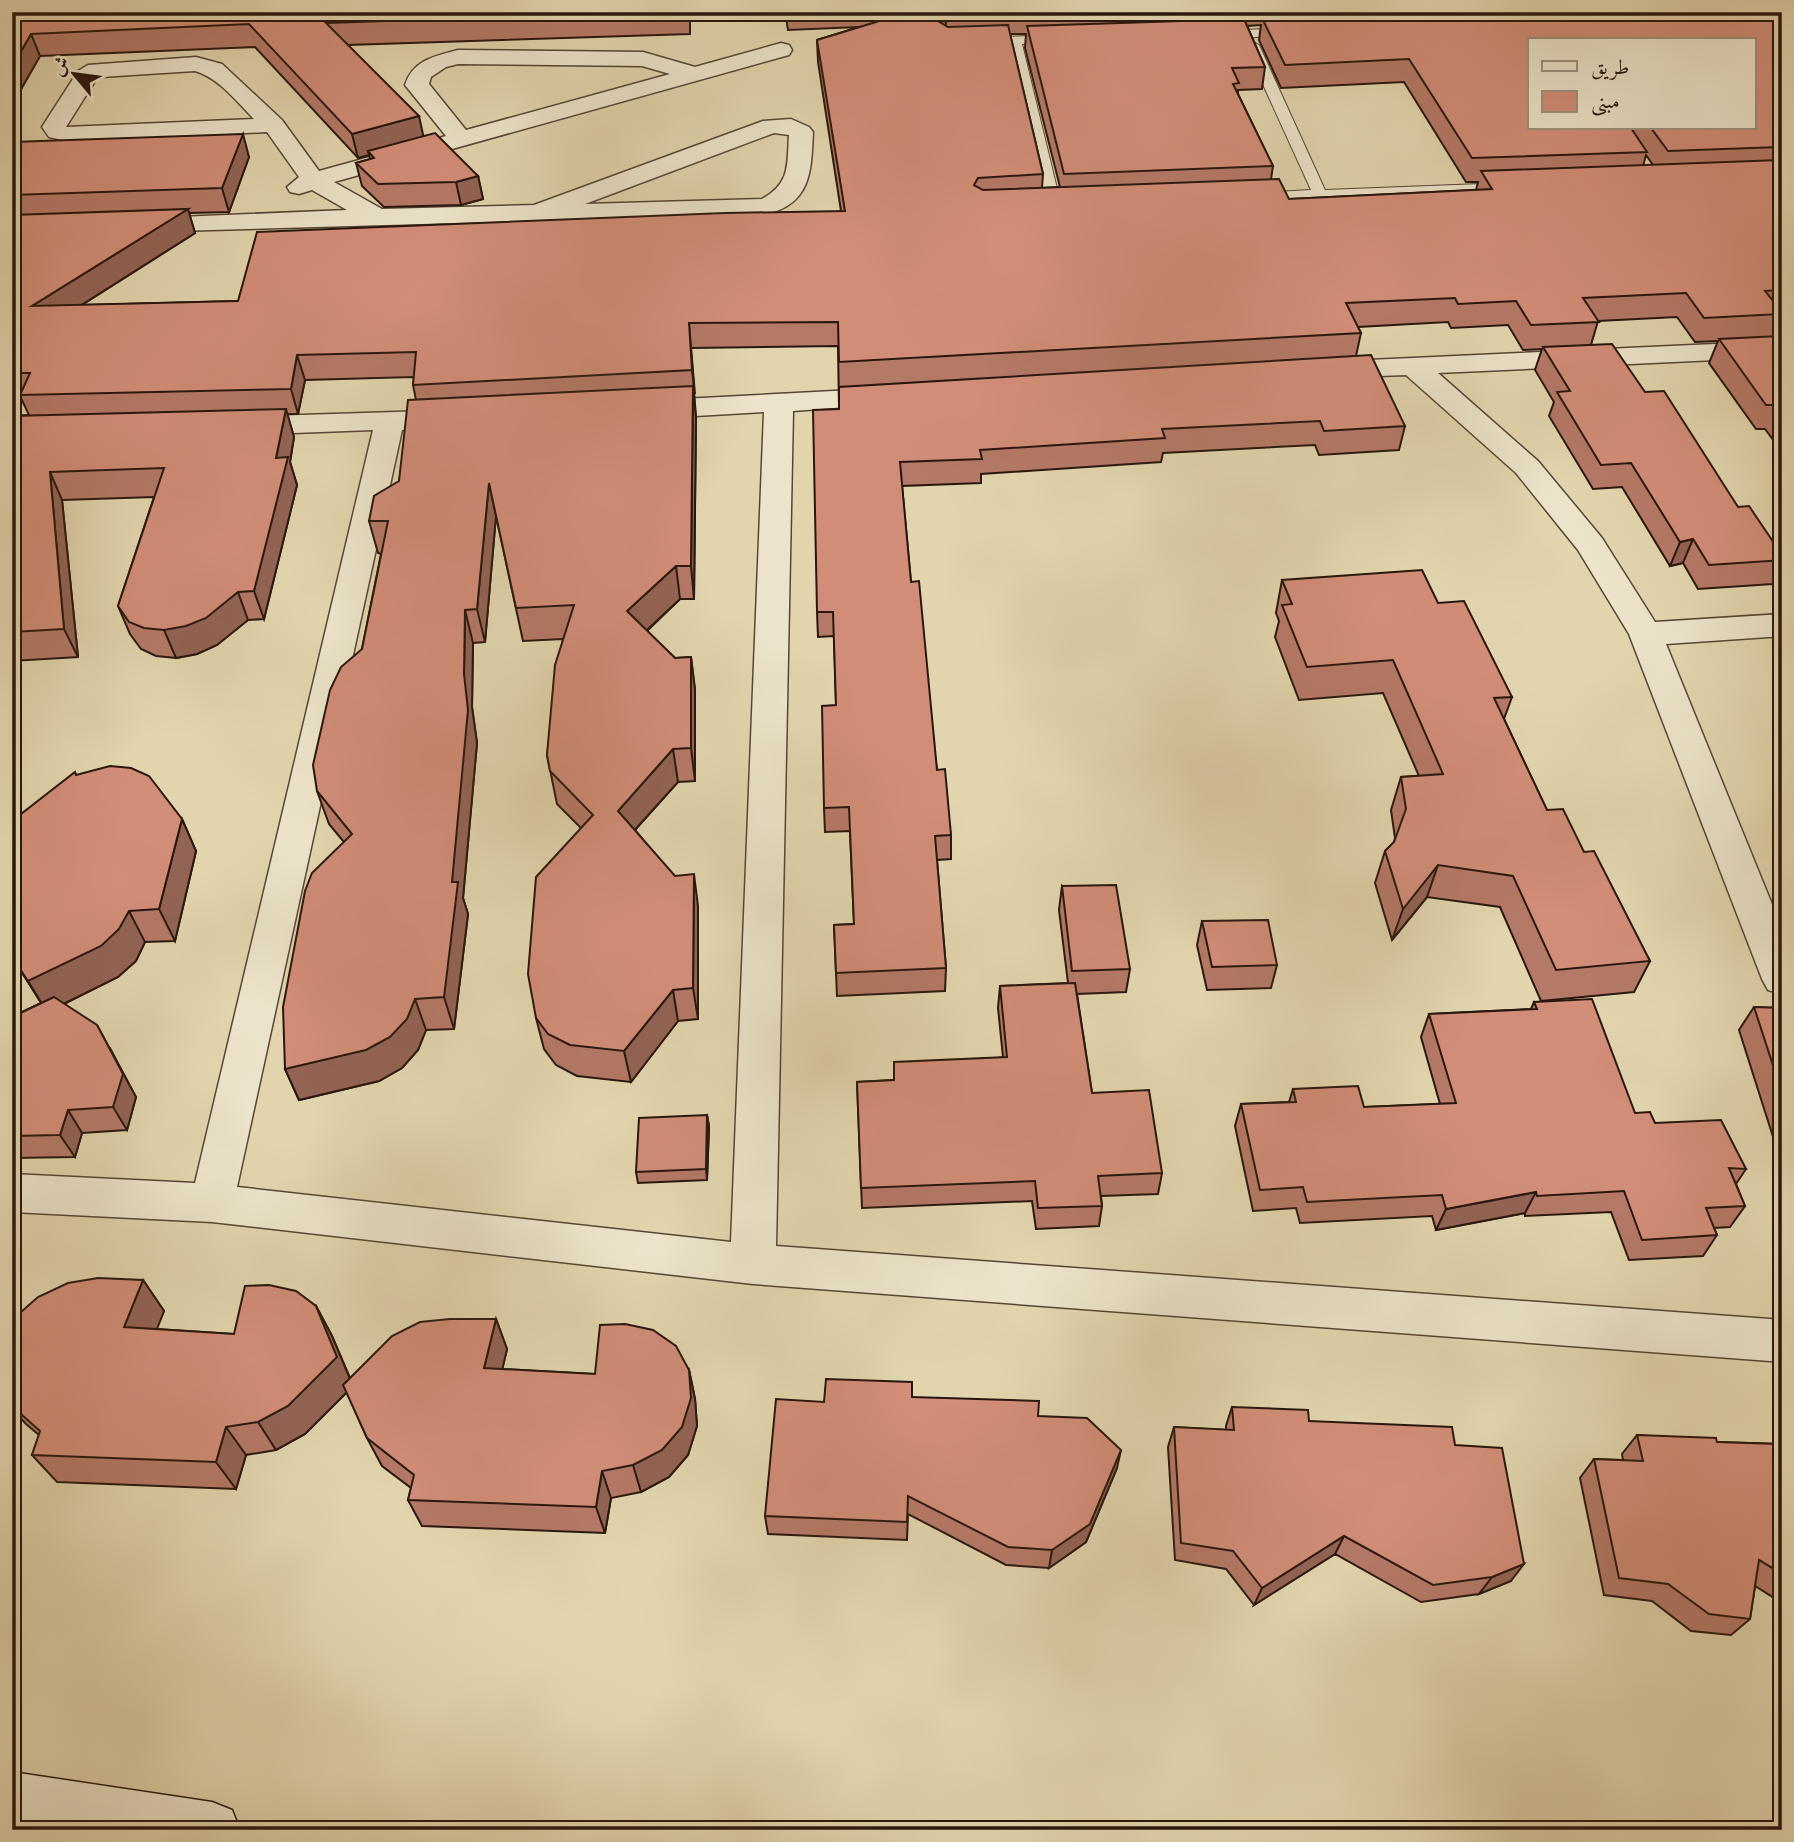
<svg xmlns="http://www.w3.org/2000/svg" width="1794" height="1842" viewBox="0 0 1794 1842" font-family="'IM FELL French Canon',Amiri,serif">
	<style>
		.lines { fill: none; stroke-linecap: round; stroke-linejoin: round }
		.lane-casing { stroke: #574636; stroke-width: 2 }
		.street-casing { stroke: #574636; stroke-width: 3 }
		.secondary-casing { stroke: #29170e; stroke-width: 3 }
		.lane { fill: #ece4ca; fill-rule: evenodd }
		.street { fill: #ece4ca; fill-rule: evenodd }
		.secondary { fill: #ece4ca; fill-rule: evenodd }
		.wall { fill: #b57967; stroke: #29170e; stroke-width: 2; fill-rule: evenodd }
		.shaded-wall { fill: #936354; stroke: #29170e; stroke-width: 2 }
		.building { fill: #d28d78; stroke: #29170e; stroke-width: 2 }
	</style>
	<rect width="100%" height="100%" fill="#e2d5ae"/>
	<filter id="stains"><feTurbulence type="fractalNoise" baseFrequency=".00286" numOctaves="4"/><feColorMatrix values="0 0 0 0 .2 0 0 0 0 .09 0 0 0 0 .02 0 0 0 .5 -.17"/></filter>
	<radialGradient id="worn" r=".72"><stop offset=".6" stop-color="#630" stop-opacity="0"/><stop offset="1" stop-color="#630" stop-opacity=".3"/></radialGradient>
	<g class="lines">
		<g class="lane-casing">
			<path id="lane" d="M1291,28L1296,29V35L1220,39L1213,35L1220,31Z
				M1056,35L1063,39L1061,42L1022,44L1061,205L1054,209L1047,205L1009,45L982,46L975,42L982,38Z
				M1252,41L1259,45L1325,190L1507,183L1514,187L1507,191L1253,200L1251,197L1253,194L1258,193L1311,190L1245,45Z"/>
		</g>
		<g class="street-casing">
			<path id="street" d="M781,43L789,45L792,50L789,55L334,182L382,209L534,205L763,121L791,119L809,127L813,132C811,170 812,203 767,214L140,232L131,229L127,224L131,219L347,210L312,190L299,194L290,192L287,187L299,177L267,132L71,142L49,137L42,127L78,71L88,65L196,57L222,64L282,120L319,171L446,136L405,85C413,60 435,56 458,50L643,52L695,67ZM458,64L642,66L670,74L466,130L429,84L431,77L446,67ZM195,71C219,78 237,102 254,119L66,127L95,81L101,77ZM774,133L789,135C787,164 791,183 762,199L585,204Z
				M1782,341V357L1438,373L1538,461L1602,538L1655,622L1782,614V636L1666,644L1782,929V994L1768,990L1762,979L1629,634L1578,550L1516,473L1406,375L1325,378L1315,376L1311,370L1315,364L1325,362Z
				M891,388L901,391L905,397L901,403L793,411L776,1246L1782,1320V1362L753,1284L212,1222L12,1212V1174L195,1183L373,430L238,435L228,432L223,426L228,420L238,417L458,410L468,413L473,419L468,425L402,430L237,1187L731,1242L764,412L644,419L634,416L629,410L634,404L644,401Z"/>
		</g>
		<g class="secondary-casing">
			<path id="secondary" d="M12,1772L212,1802L232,1810L240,1830H34L12,1826Z"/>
		</g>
		<use href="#lane" class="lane"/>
		<use href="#street" class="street"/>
		<use href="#secondary" class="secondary"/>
	</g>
	<path class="wall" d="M12,12H690V34L348,45L423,136L478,176L483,199L461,205L384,207L362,186L356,163L370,159L369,155L358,158L255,47L40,56L12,105Z
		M785,12H1774L1775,14L1776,12H1782V318L1774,337L1782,336V452L1765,429H1756L1709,363L1718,341L1695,342L1677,317L1598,321L1591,345L1645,392L1738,507L1782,555V566L1773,584L1698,589L1683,563L1670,566L1622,487L1593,489L1549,416L1554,402L1535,370L1542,349L1523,350L1508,325L1451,328L1448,322L1358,327L1361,333L1356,356L1405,426L1399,450L1319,455L1315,445L1163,453L1161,462L981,474V483L902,486L911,582L937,770L951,835V859L937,860L946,968L945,991L837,996L834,925L854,924L850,831L825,832L824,808L836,705L834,636L818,637L817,612L839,409L838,346L691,348L696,418L694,599H680L647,631L675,658L691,657L695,690V781L678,782L635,830L698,906V1019L678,1021L631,1082L577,1076L556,1065L544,1049L536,1018L581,828L557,804L547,755L563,639L523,641L496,516L485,642L473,643L472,707L477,743L463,898L468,914L454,1029L426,1030L418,1050L402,1068L379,1081L299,1100L285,1069L344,842L329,824L317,791L362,649L381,554L378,553L369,521L399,481L416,400L413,385L414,377L305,380L298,414H287L294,437L290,462L297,485L264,619L248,620L217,645L197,654L176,658L156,656L141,649L130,634L118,606L154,497L62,500L78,657L12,661V416L29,415L21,398H12V142L249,157L229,212L189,213L195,233L82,305L238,301L841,211L818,62L817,40L859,27L788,30ZM1261,25L1259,40L1281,88L1404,82L1466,182H1478L1476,190L1289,199L1271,179L1273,166L1238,94V90L1262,89L1265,67L1247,26ZM1010,34H1026L1025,48L1060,187L1042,188L1043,174ZM1754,40V128H1530ZM1646,155L1653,165L1643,166Z
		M1282,580L1438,603L1512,697L1504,719L1547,810L1584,852L1650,961L1634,992L1541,1001L1500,907L1427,897L1392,940L1375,883L1385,851L1394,842L1395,838L1391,810L1401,777L1419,776L1383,693L1299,700L1275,637L1279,621L1276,613Z
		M1782,668V728L1773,713L1780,699L1773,686Z
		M77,775L182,819L196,851L175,941L145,942L136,961L118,977L64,1004L110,1048L136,1097L127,1130L82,1133L75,1157L12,1158V1017L41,1003L12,957Z
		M1062,886L1130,969L1126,992L1077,994L1092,1093L1162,1173L1158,1194L1101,1196L1102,1206L1099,1226L1036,1229L1032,1201L862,1208L857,1082L894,1080L1003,1057L998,1008L1000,986L1068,983L1059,910Z
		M1202,921L1277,965L1271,988L1207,990L1197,945Z
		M1534,1002L1635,1113L1746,1169L1736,1184L1745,1206L1730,1227L1714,1228L1717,1235L1703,1256L1629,1260L1611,1212L1525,1216V1213L1436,1230L1432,1216L1300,1223L1296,1208L1253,1211L1235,1126L1241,1104L1289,1102L1293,1089L1364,1107L1440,1104L1421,1037L1429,1014L1531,1009Z
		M1754,1007L1782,1008V1165L1739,1030Z
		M707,1115L709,1126L707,1180L638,1183L636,1172Z
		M143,1280L164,1311L156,1329L234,1334L316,1306L332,1336L350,1378L496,1319L507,1349L502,1369L595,1374L689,1370L695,1399L697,1426L688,1455L669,1477L641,1492L611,1498L605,1533L422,1526L408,1500L411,1488L382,1466L367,1438L347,1392L305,1434L276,1450L246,1455L236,1489L57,1482L32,1455L39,1435L26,1424L12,1409V1320Z
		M912,1397L1038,1416L1117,1468L1086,1542L1049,1568L1006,1565L908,1514L907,1540L768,1534L765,1516L824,1402Z
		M1232,1407L1309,1421L1455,1445L1511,1581L1479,1594L1421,1602L1335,1554L1254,1605L1226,1569L1175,1560L1168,1447L1174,1427L1226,1430V1426Z
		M1637,1435L1717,1442L1782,1444V1603L1755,1586L1750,1619L1731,1635L1691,1631L1652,1601L1604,1595L1580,1478L1594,1459L1623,1460L1622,1454Z"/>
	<path class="shaded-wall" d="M946,14V37L938,21Z
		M31,34L40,56L12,105V67Z
		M419,116L424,139L368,151L369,155L358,158L352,134Z
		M243,134L249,157L229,212L222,188Z
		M478,176L483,199L461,205L456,182Z
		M188,209L195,233L42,330L32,306Z
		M689,323L691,348L695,394L692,370Z
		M297,355L305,380L298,414L291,389Z
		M693,386L696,418L694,599L691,566Z
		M286,409L294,437L290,462L297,485L264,619L254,591L276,458Z
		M50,472L62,500L78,657L64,629Z
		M489,483L496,516L485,642L477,609Z
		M1693,539L1683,563L1670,566L1680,542Z
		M676,566L680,599L632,644L627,611Z
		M238,592L248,620L217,645L197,654L176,658L164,630Z
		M465,610L473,643L472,707L477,743L463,898L468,914L454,1029L444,997L452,882L464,674Z
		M691,657L695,690V781L691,748Z
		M673,749L678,782L623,843L618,811Z
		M182,819L196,851L175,941L159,909Z
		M1438,865L1427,897L1392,940L1403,909Z
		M694,874L698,906V1019L693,988Z
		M129,911L145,942L136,961L118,977L47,1012L28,981Z
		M673,990L678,1021L631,1082L624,1051Z
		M415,999L426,1030L418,1050L402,1068L379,1081L299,1100L285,1069Z
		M97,1025L136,1097L127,1130L113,1107Z
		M68,1110L82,1133L75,1157L60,1135Z
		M707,1115L709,1126L707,1180L706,1169Z
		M1536,1192L1525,1213L1436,1230L1446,1209Z
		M143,1280L164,1311L146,1357L124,1327Z
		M316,1306L332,1336L353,1386L305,1434L276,1450L258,1422Z
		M496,1319L507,1349L496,1397L484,1368Z
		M689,1370L695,1399L697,1426L688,1455L669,1477L641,1492L633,1465Z
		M226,1427L246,1455L236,1489L216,1462Z
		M1121,1450L1117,1468L1086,1542L1049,1568L1052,1550Z
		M602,1471L611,1498L605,1533L596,1507Z
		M1344,1536L1335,1554L1254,1605L1262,1588Z
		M1524,1564L1511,1581L1479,1594L1492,1577Z"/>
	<path class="building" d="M12,12H663L326,23L419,116L352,134L249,24L31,34L12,67Z
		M909,12H1003L946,14L938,21L948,27L1008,25L1043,174L978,178L974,185L983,190L1279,179L1289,199L1492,189L1481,171L1782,160V290L1765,291L1782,312V314L1704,318L1686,293L1583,298L1599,322L1531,325L1516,301L1458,304L1455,298L1346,303L1361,333L839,362L838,322L689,323L692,370L413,385L416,352L297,355L291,389L20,395L30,373H12V215L188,209L32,306L238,301L257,232L725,213L845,211L817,40Z
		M1402,12H1774L1782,21V147L1668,151L1651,128H1754V40H1530V128H1631L1647,152L1472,158L1409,59L1285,65L1262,18Z
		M1244,19L1265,67L1232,68L1239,83L1233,84L1273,166L1064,174L1027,26Z
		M435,133L478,176L456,182L378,184L356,163L374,158L368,151Z
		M243,134L222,188L12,195V142Z
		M1782,336V413L1775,405H1766L1719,339Z
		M1612,344L1645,392L1664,391L1738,507L1749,506L1782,555V560L1709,565L1693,539L1680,542L1631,463L1601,465L1557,392L1570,391L1543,347Z
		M1371,355L1405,426L1324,431L1320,421L1162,429L1165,438L980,450L982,459L900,462L911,582L919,581L937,770L945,769L951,835L935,836L946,968L836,973L834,925L854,924L849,807L824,808L822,706L836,705L833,612H817L813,410L839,409V387Z
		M693,386L691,566H676L627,611L675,658L691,657V748L673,749L618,811L675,876L694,874L693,988L673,990L624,1051L570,1045L548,1034L536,1018L528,974L536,877L593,815L550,771L547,755L555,665L574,605L516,608L489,483L477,609L465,610L464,674L468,710L452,882H458L444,997L415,999L407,1019L390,1037L366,1050L285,1069L283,1007L305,891L312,873L352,834L317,791L313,765L330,690L341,667L362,649L388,521H369L374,496L399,481L408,400Z
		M286,409L276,458L288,457L254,591L238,592L206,618L186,626L164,630L144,628L129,622L118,606L164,468L50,472L64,629L12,632V416Z
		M1422,570L1438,603L1464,601L1512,697L1494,698L1547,810L1563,809L1584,852L1594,851L1650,961L1556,970L1513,876L1438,865L1403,909L1385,851L1394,842L1406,809L1401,777L1443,774L1393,660L1307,667L1282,605L1292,604L1282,580Z
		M110,766L131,768L149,776L182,819L159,909L129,911L119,929L101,946L28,981L12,957V821L75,772L76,775Z
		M1116,885L1130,969L1072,971L1062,886Z
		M1268,920L1277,965L1212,967L1202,921Z
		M1075,983L1092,1093L1149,1090L1162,1173L1098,1176L1102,1206L1038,1208L1035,1181L861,1188L857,1082L894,1080V1062L1007,1057L1000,986Z
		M54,997L97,1025L123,1074L113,1107L68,1110L60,1135L12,1136V1017Z
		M1592,999L1635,1113L1650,1112L1655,1123L1721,1120L1746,1169L1729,1168L1745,1206L1706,1208L1717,1235L1642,1240L1624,1191L1537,1196L1536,1192L1446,1209L1442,1195L1307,1202L1303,1187L1260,1190L1241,1104L1296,1102L1293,1089L1358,1086L1364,1107L1456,1103L1429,1014L1537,1009L1534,1002Z
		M1754,1007L1782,1008V1093Z
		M707,1115L706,1169L636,1172L639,1118Z
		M98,1278L143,1280L124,1327L234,1334L245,1286L269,1285L296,1291L316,1306L337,1357L288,1406L258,1422L226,1427L216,1462L32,1455L40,1431L12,1406V1320L38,1297L68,1283Z
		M450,1319H496L484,1368L595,1374L600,1325L625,1324L653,1330L676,1346L689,1370L691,1398L682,1427L662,1450L633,1465L602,1471L596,1507L408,1500L414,1475L367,1438L343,1385L392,1336L420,1322Z
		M826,1379L912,1382V1397L1039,1401L1038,1416L1087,1418L1121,1450L1090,1524L1052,1550L1008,1547L908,1496L907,1522L765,1516L776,1399L824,1402Z
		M1232,1407L1308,1410L1309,1421L1452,1427L1455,1445L1502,1448L1524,1564L1492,1577L1433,1585L1344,1536L1262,1588L1233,1551L1181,1543L1174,1427L1234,1430Z
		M1637,1435L1716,1438L1717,1442L1782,1444V1574L1759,1560L1750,1619L1709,1614L1668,1584L1619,1578L1594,1459L1643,1461Z"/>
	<rect width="1794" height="1842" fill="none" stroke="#e2d5ae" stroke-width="42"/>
	<rect x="14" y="14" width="1766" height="1814" fill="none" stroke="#29170e" stroke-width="3.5"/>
	<rect x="21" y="21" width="1752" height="1800" fill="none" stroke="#29170e" stroke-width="2"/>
	<rect x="1528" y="38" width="228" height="91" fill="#ece4ca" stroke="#9e927f" stroke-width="2"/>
	<rect x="1542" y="61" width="35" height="10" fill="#ece4ca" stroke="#9e927f" stroke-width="2"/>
	<text x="1591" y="74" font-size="21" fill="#29170e">طريق</text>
	<rect x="1542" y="91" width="35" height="21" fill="#d28d78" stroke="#9e927f" stroke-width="2"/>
	<text x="1591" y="108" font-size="21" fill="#29170e">مبنى</text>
	<g transform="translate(74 74) rotate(299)" stroke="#ece4ca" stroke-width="5" paint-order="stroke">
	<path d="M0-5L12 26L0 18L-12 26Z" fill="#29170e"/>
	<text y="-10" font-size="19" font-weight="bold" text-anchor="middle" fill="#29170e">ش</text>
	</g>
	<rect width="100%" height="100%" filter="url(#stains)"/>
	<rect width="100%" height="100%" fill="url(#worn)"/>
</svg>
